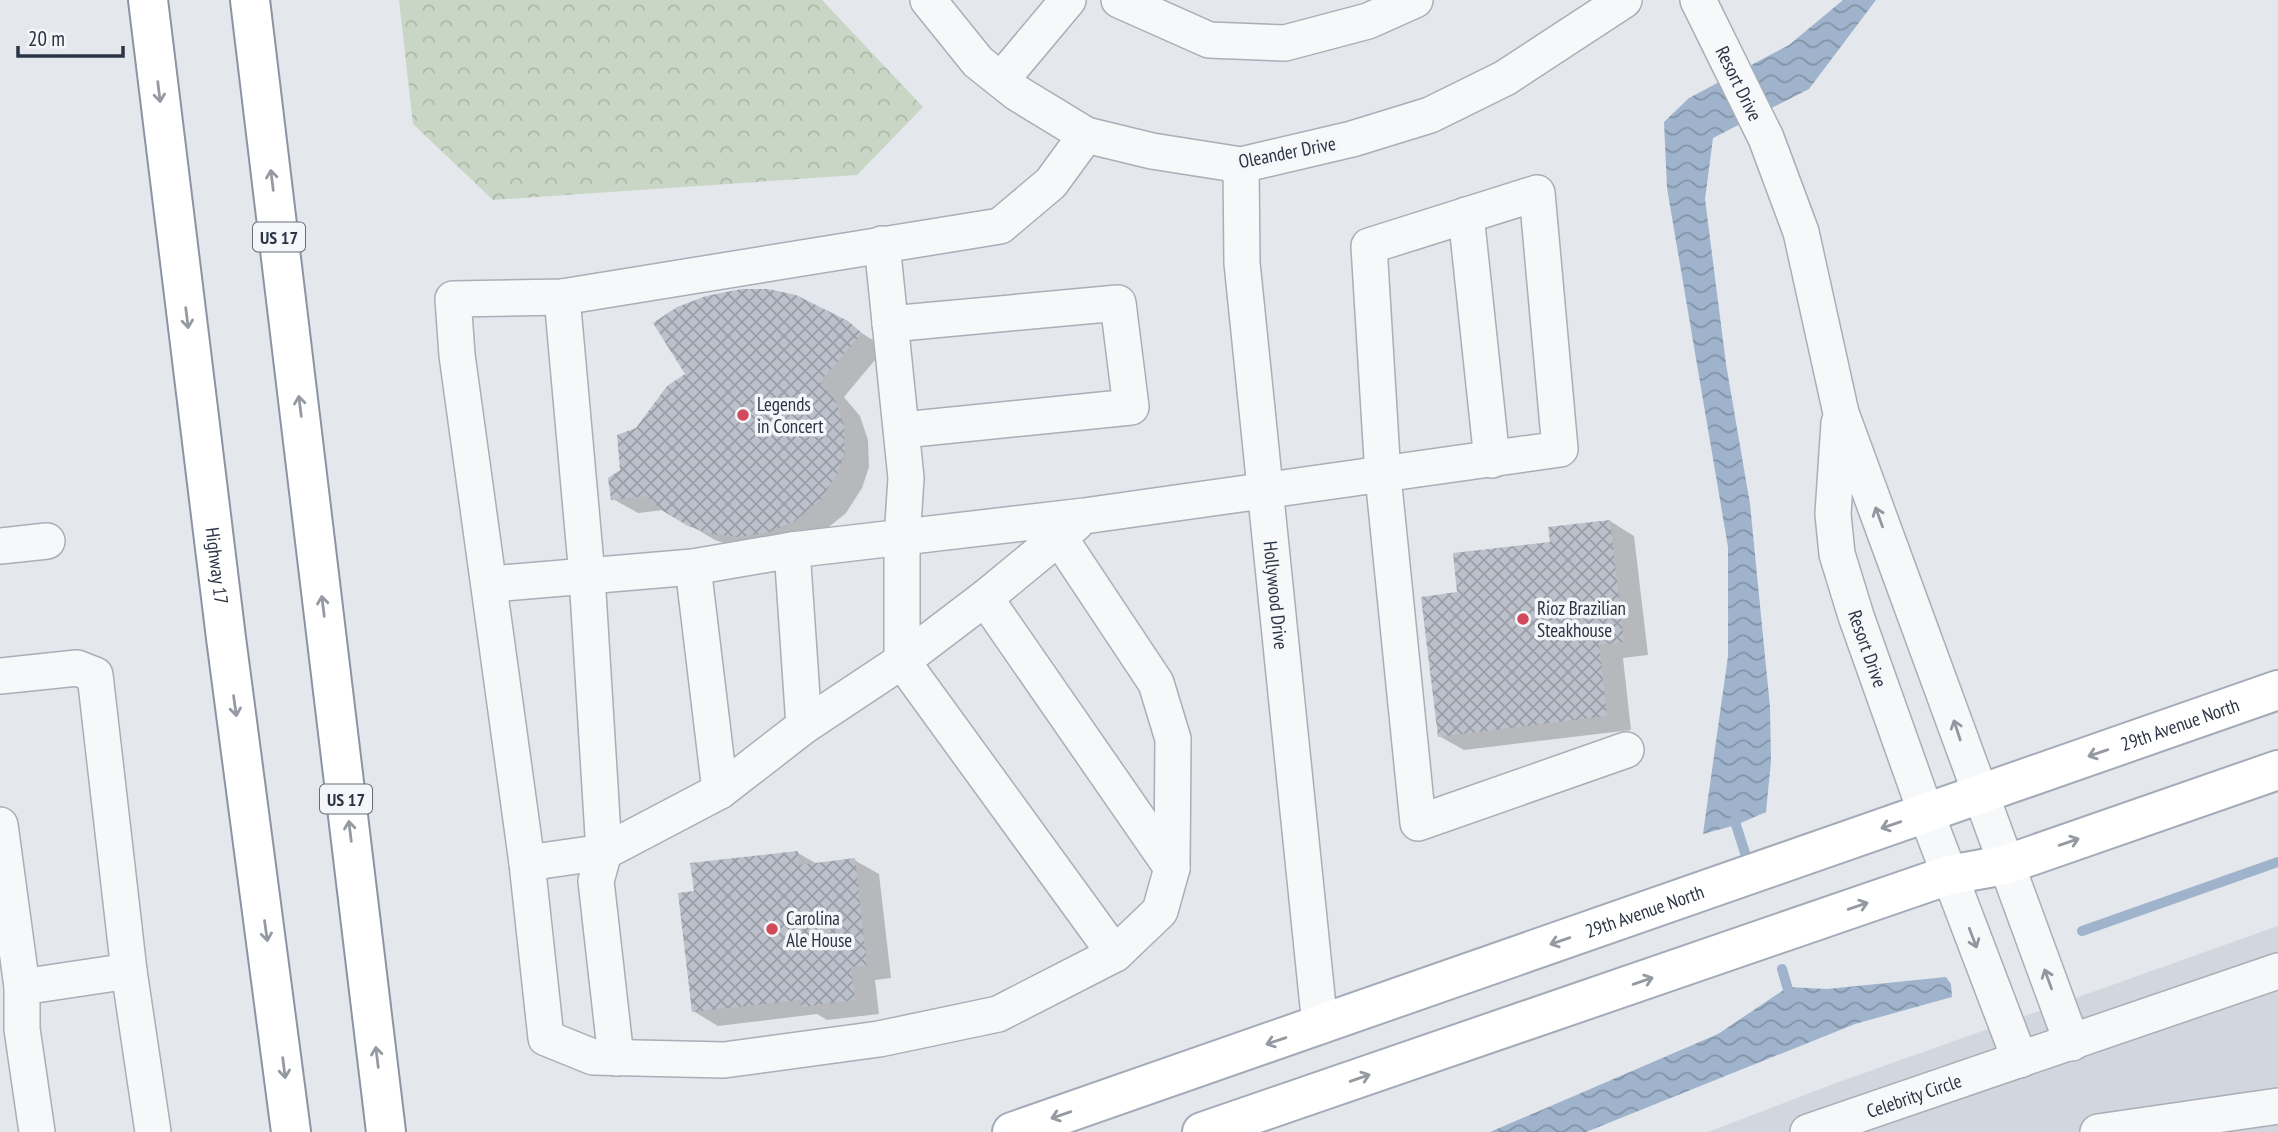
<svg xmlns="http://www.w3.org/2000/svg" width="2278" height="1132" viewBox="0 0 2278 1132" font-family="'PT Sans Narrow',sans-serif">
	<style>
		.built { fill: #d2d6de }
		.forest { fill: url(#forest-crowns) }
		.water { fill: url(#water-waves) }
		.shadow { fill: #0003 }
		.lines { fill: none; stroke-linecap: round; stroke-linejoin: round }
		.stream { stroke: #9fb4cc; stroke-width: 10 }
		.building { fill: url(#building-cross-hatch) }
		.minor-casing { stroke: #a9aeb7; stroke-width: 38 }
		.major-casing { stroke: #a3abb8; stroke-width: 42 }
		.highway-casing { stroke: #8b94a3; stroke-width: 42 }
		.minor { stroke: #f7f8fa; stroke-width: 35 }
		.major { stroke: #fff; stroke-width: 38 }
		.highway { stroke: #fff; stroke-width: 38 }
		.oneway { stroke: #959aa2 }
		.oneway2 { stroke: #9196a0 }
		.poi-dot { fill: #d1495b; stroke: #f4f6f9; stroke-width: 2.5 }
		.labels { text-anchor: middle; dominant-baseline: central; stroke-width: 7; stroke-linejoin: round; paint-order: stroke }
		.shield { fill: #f4f6f9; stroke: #676e7b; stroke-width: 2 }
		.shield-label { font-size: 18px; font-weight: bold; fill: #2b3445 }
		.street-label { font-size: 19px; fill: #2b3445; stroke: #f4f6f9 }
		.poi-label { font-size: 19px; fill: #2b3445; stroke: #f4f6f9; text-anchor: start }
	</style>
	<defs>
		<pattern id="forest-crowns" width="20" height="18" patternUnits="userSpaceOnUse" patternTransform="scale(1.75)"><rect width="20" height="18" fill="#c9d6c5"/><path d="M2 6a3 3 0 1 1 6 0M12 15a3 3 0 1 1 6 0" fill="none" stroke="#adb8ab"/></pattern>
		<pattern id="water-waves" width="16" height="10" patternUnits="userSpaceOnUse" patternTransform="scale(1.75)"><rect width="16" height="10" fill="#9fb4cc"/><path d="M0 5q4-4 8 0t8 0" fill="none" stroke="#8293a7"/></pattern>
		<pattern id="building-cross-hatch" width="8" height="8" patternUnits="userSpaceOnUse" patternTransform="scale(1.75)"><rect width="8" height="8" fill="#bbc0ca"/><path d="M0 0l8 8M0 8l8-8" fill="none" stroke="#989da6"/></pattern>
	</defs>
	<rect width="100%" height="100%" fill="#e4e7ec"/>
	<path class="built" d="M2278,926V1132H1708L1836,1083Z"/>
	<path class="forest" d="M399,0H822L923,107L857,175L493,200L413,124Z"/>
	<path class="water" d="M1843,0H1876L1809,89L1713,138L1705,199L1726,364L1750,504L1770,707L1771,761L1766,812L1736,825L1703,834L1728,656V547L1667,188L1664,122L1689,98L1789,45Z
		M1946,977L1951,984L1952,997L1855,1024L1586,1132H1490L1718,1034L1788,987L1827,989Z"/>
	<path class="shadow" d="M843,321L885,348L844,397L860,416L868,440L869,467L862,488L846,513L820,534L739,548L715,540L664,510L638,513L613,499L637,429Z
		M1610,521L1634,536L1648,655L1623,658L1631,730L1464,750L1439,736L1459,594L1552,543Z
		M798,853L817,864L854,860L879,874L891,978L875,980L879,1014L827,1020L817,1014L718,1026L693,1011L696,892Z"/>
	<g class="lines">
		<path class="stream" d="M1736,812V825L1747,859
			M2082,931L2278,862
			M1782,969L1791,1000"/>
	</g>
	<path class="building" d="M742,289H768L796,295L848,321L862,333L820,382L835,400L844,425L845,452L837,474L821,499L795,521L769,532L739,537L712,534L688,526L663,511L646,496L611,500L608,478L620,470L617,435L636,428L667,386L685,374L653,323L677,307L706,296Z
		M1610,520L1624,642L1599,645L1607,716L1438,737L1421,597L1457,592L1453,553L1550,542L1548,527Z
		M798,851L799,865L855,858L867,965L851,967L855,1000L801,1007V1000L692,1012L678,893L694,891L690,863Z"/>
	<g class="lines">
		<g class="minor-casing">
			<g id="minor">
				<path d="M928,0L978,62L1017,93L1086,135L1152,151L1241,165L1352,139L1430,115L1505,78L1624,0"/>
				<path d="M1119,0L1209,40L1285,43L1368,21L1415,0"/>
				<path id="s1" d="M1698,0L1766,138L1801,232L1841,413L2072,1043"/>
				<path d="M1001,80L1068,0"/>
				<path id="s2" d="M1241,165L1242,263L1320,1026"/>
				<path d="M1466,215L1492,460"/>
				<path d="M882,244L906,478L902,539V661L1115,954"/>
				<path d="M562,297L587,576L604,852L596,881L616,1058"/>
				<path d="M890,324L1118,303L1131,407L903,430"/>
				<path id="s3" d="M1839,423L1833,514L1837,554L1856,616L1926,813L2020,1060"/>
				<path d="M1059,537L1156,683L1173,739L1172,868L1160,911L1115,954L998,1014L879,1039L724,1060L593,1057L546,1038L527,863L457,355L453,299L562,297L1000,226L1051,183L1086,135"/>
				<path d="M0,546L47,541"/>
				<path d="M792,550L804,726"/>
				<path d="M693,567L720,791"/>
				<path d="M491,584L693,567L792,550L1084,516L1560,449L1537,193L1369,246L1383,476L1418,823L1626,750"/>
				<path d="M985,598L1172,868"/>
				<path d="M0,676L77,668L95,675L129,971L153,1132"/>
				<path d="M0,825L22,987"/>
				<path d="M527,863L604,852L720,791L804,726L902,661L985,598L1076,523"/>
				<path d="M37,1132L22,1029V987L129,971"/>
				<path id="s4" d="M1808,1132L2278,971"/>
				<path d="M2098,1132L2278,1106"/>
			</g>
		</g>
		<g class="major-casing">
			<g id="major">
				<path id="s5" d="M1012,1132L2278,690"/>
				<path d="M1202,1132L1949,875L2005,865L2278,770"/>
			</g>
		</g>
		<g class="highway-casing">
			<g id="highway">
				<path id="s6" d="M148,0L226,638L291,1132"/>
				<path d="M250,0L386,1132"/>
			</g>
		</g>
		<use href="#minor" class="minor"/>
		<use href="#major" class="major"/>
		<use href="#highway" class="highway"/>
	</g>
	<defs><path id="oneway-shaft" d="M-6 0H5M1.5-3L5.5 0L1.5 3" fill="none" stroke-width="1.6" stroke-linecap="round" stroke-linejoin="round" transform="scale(1.75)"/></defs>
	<g class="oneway">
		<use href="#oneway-shaft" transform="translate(159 92) rotate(83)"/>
		<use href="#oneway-shaft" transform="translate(272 180) rotate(-97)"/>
		<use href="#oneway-shaft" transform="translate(187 318) rotate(83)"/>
		<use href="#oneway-shaft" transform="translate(300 406) rotate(-97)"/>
		<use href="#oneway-shaft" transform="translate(323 606) rotate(-97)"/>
		<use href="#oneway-shaft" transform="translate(235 706) rotate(82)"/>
		<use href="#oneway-shaft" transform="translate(2098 753) rotate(161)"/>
		<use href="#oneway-shaft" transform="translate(1891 825) rotate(161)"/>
		<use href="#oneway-shaft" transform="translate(350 831) rotate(-97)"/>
		<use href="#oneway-shaft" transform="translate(2069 842) rotate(-19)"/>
		<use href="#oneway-shaft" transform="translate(1858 906) rotate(-19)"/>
		<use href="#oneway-shaft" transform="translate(266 931) rotate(82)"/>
		<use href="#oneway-shaft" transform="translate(1560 941) rotate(161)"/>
		<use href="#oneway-shaft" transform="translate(1643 981) rotate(-19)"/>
		<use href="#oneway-shaft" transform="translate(1276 1041) rotate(161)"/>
		<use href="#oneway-shaft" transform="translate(377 1057) rotate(-97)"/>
		<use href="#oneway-shaft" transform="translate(284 1068) rotate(83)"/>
		<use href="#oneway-shaft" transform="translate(1360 1078) rotate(-19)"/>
		<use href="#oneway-shaft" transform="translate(1061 1115) rotate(161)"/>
	</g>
	<g class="oneway2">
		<use href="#oneway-shaft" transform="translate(1879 517) rotate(-110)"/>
		<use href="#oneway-shaft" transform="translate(1957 730) rotate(-108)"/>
		<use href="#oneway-shaft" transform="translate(1973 938) rotate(69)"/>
		<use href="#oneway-shaft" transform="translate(2048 979) rotate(-110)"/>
	</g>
	<g class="poi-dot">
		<circle cx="743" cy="415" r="7"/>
		<circle cx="1523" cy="619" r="7"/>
		<circle cx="772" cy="929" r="7"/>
	</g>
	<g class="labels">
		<g class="shield">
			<rect x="253" y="222.5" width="52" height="29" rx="5"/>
			<rect x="320" y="784.5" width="52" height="29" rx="5"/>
		</g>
		<g class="shield-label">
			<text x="279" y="237">US 17</text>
			<text x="346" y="799">US 17</text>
		</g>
		<g class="street-label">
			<text stroke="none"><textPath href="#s1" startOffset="93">Resort Drive</textPath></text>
			<text transform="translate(1287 152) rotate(-11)">Oleander Drive</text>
			<text stroke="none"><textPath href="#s6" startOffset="570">Highway 17</textPath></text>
			<text stroke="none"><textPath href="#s2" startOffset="432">Hollywood Drive</textPath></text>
			<text stroke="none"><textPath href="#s3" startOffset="231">Resort Drive</textPath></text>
			<text stroke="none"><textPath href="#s5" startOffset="1237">29th Avenue North</textPath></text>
			<text stroke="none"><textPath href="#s5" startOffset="670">29th Avenue North</textPath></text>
			<text stroke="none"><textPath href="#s4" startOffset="112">Celebrity Circle</textPath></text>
		</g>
		<g class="poi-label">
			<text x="757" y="404">Legends<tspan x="757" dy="22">in Concert</tspan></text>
			<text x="1537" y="608">Rioz Brazilian<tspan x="1537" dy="22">Steakhouse</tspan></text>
			<text x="786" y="918">Carolina<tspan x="786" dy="22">Ale House</tspan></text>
		</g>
	</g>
	<path d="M18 46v10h105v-10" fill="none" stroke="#2b3445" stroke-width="3.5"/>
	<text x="28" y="46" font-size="21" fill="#2b3445" stroke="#f4f6f9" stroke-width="5" paint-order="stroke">20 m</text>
</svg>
